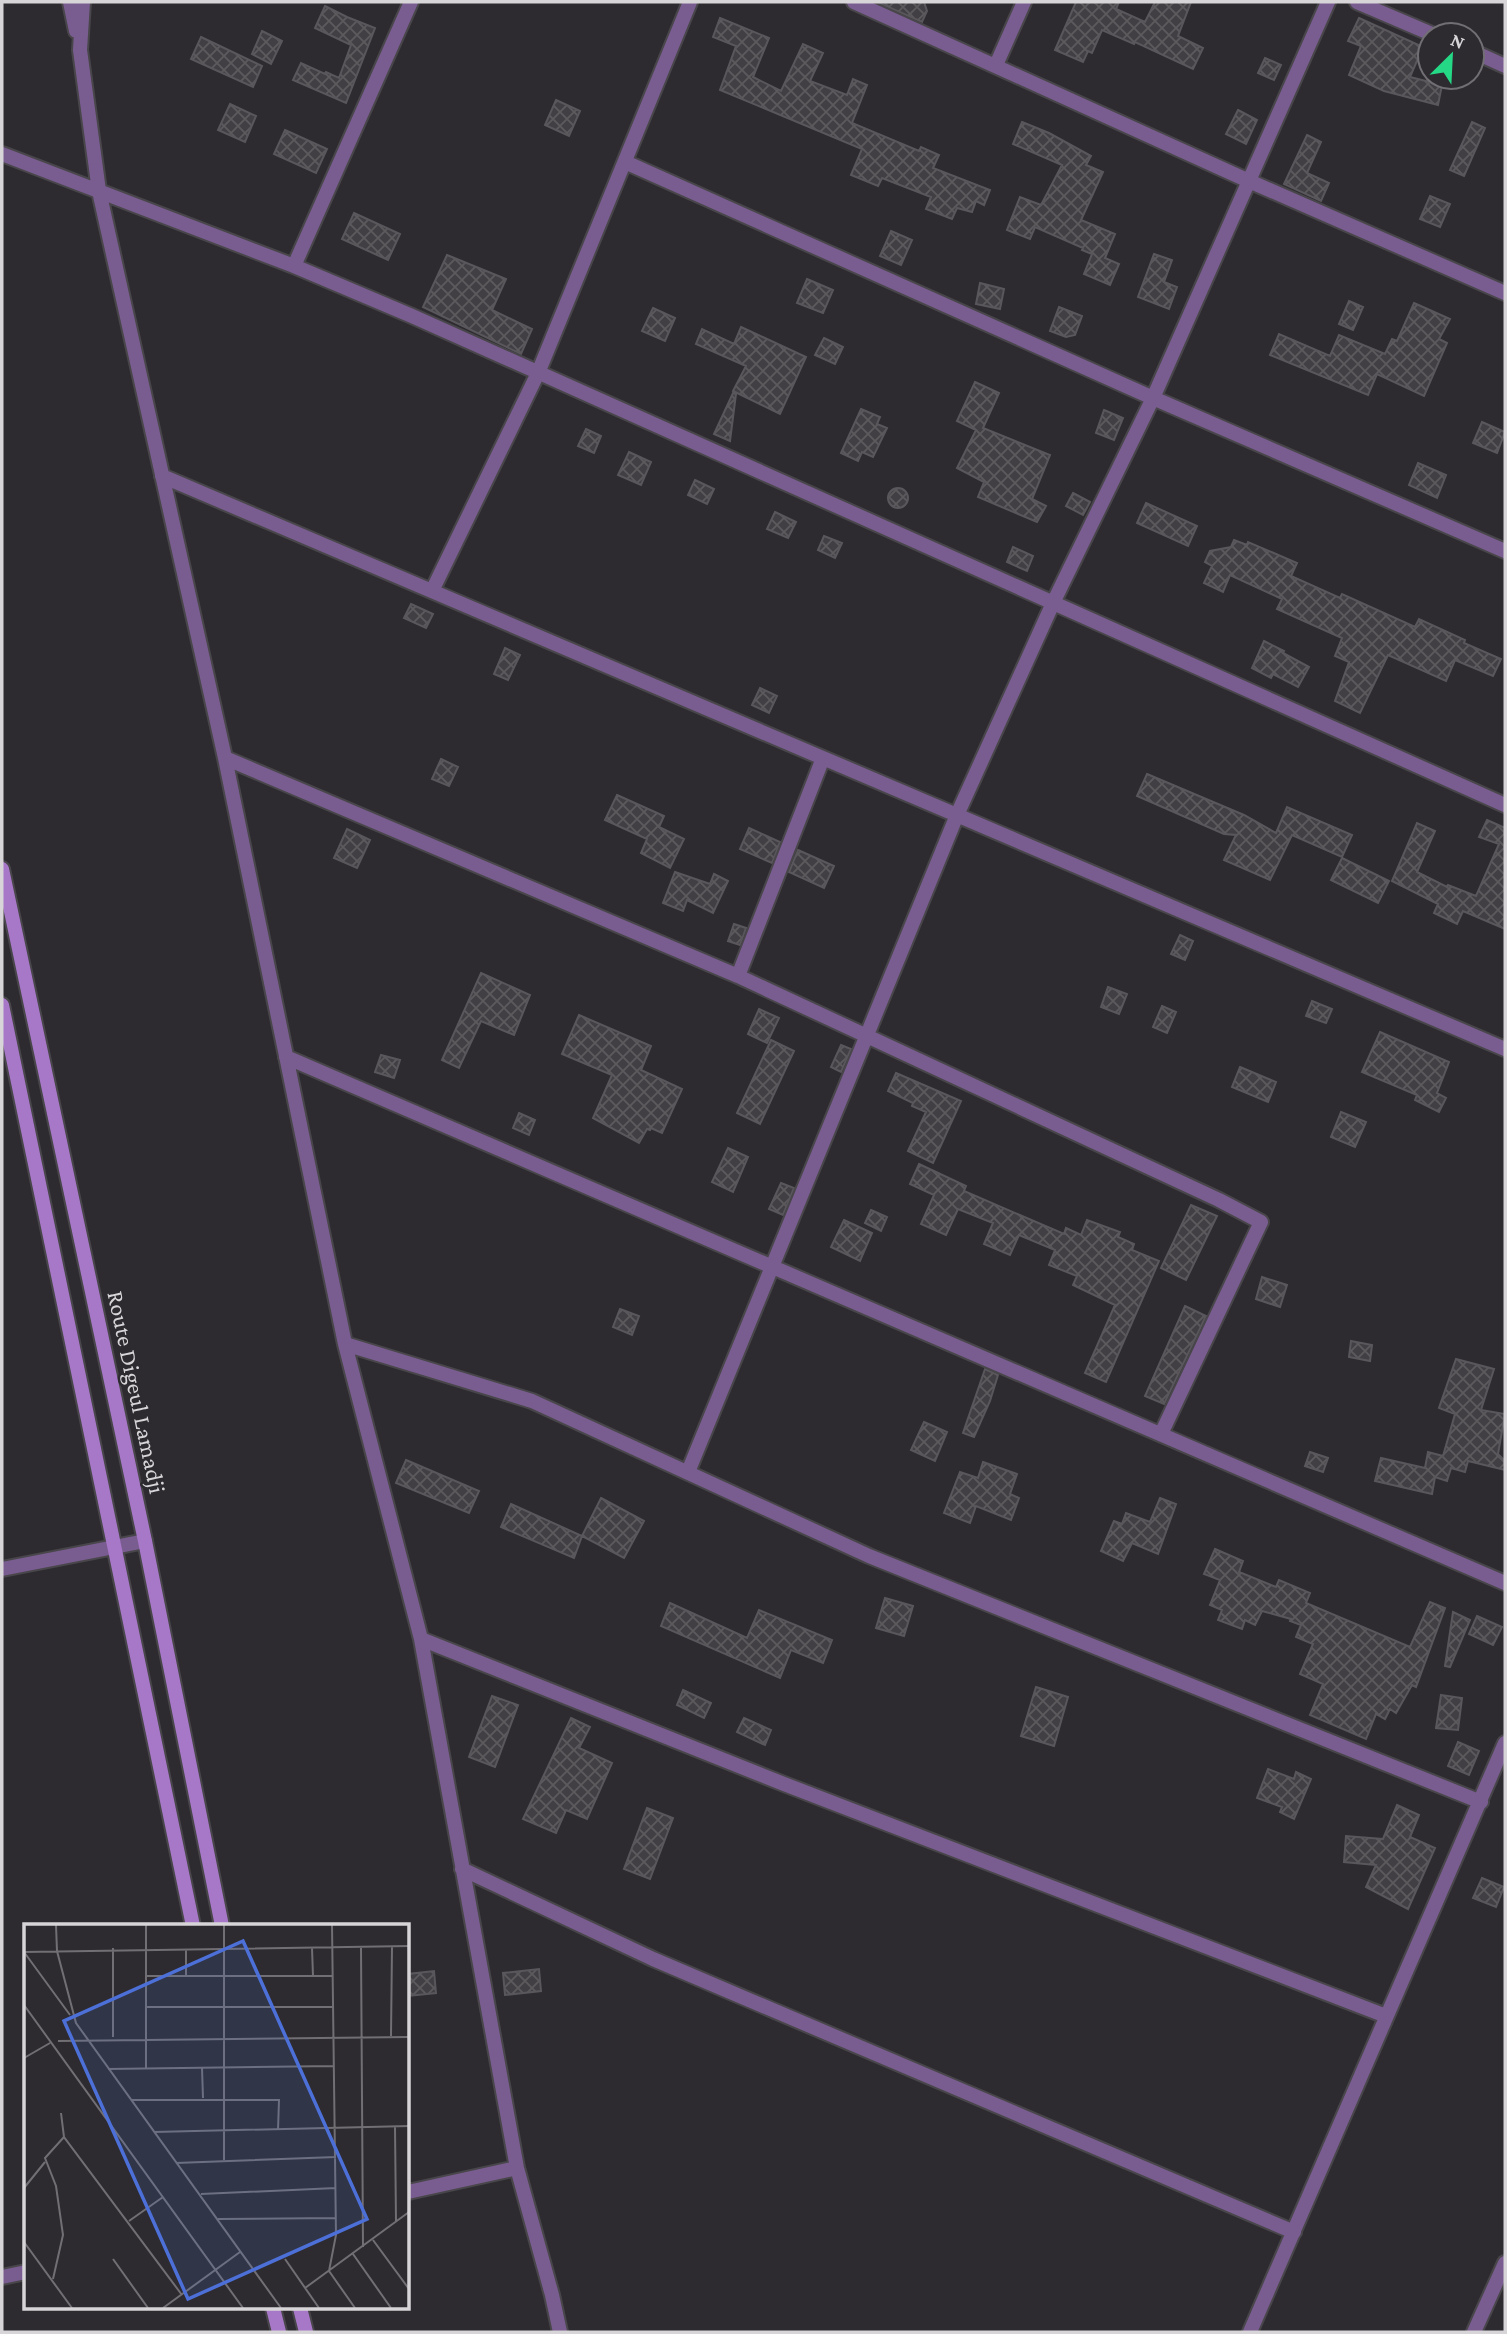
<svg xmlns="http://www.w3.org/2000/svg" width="1507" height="2334" viewBox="0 0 1507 2334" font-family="'Crimson Pro',serif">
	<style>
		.building { fill: url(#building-cross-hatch); stroke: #5a575c; stroke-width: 2 }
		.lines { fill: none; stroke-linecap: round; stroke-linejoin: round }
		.street-casing { stroke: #48464a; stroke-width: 18 }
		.secondary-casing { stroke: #48464a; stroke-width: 18 }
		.street { stroke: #7a5d90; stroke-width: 14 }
		.secondary { stroke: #a777c8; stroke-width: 14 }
		.labels { text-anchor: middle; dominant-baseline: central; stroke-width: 5; stroke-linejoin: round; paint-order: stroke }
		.street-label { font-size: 24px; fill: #d7d5d8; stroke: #2d2b2f }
		.inset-road { fill: none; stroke: #716f73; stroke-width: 2 }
		.view { fill: #4c70d8; fill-opacity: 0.15; stroke: #4c70d8; stroke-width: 3.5 }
		.inset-edge { fill: none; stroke: #d7d5d8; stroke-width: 3.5 }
	</style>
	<defs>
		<pattern id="building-cross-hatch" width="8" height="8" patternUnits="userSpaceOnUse" patternTransform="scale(1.75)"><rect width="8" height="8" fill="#423f44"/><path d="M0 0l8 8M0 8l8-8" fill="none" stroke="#5d5a5e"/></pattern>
	</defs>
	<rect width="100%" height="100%" fill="#2d2b2f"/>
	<path class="building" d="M877,2H924L927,11L922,22Z
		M1076,2H1119L1116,9L1145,22L1155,2H1191L1178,36L1203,48L1193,69L1135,42L1134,44L1102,30L1092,53L1088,51L1083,62L1055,50Z
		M325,6L347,17L375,28L346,103L293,80L301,63L325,74L326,72L339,78L351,45L315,28Z
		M720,18L769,38L753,77L781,91L803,44L823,53L810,81L847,95L853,79L867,85L852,123L919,151L921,147L939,155L933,168L990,190L984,205L976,201L972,212L957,208L952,219L926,209L931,197L882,178L878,186L851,175L862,149L720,90L736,46L713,37Z
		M1359,18L1423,47L1410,77L1442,85L1438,105L1384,91L1349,75L1361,46L1348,41Z
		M262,31L282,41L271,64L252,54Z
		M201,37L262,66L253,87L191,59Z
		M1265,58L1281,65L1274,80L1258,73Z
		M556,100L580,111L569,136L545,125Z
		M230,104L256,116L245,142L218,130Z
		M1238,110L1257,120L1246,144L1226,134Z
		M1022,122L1049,133L1091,156L1086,165L1103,172L1081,220L1115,234L1105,258L1119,264L1110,285L1084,274L1092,254L1082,250L1083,248L1035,227L1030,239L1007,230L1020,197L1041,205L1062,165L1013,144Z
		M1472,122L1485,128L1464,176L1450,170Z
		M285,130L327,149L316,173L274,154Z
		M1307,135L1321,142L1307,173L1329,183L1321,201L1284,184Z
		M1430,196L1450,204L1440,227L1420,219Z
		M354,213L400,234L388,260L342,239Z
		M891,231L912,240L901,265L880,256Z
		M1154,254L1172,260L1164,282L1177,287L1169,309L1138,297Z
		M447,255L506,279L492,310L532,329L521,354L423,307Z
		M807,279L833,290L823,313L797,303Z
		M980,283L1004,289L1000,309L976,304Z
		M1349,301L1363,307L1353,330L1339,324Z
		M1414,303L1450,319L1439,339L1447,343L1424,396L1377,374L1368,395L1270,355L1279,334L1330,356L1339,335L1385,354L1392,339L1397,341Z
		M1059,307L1082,316L1075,335L1066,337L1050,331Z
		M653,308L675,318L665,341L642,331Z
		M741,327L806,357L780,414L733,391L746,366L696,344L702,329L734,344Z
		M824,338L843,347L835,364L815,355Z
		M975,382L999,393L983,428L1050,455L1032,499L1046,506L1037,522L978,497L984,482L957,468L976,430L957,421Z
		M733,393L736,394L730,441L714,434Z
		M861,409L880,417L877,424L887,428L873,457L862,452L858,461L841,453Z
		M1104,410L1123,418L1114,440L1096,433Z
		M1482,422L1505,432L1497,453L1473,443Z
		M586,429L601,436L594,453L578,446Z
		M629,452L651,462L641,485L618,475Z
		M1418,463L1446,475L1437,498L1409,485Z
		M695,480L714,489L707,504L688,495Z
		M888 498a10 10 0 1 1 20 0a10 10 0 1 1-20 0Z
		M1073,493L1090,502L1083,515L1066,506Z
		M1146,503L1197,526L1188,546L1137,523Z
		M775,512L796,522L788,538L767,529Z
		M824,536L842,543L835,558L818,550Z
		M1234,540L1247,545L1248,542L1297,563L1291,576L1340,598L1342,594L1415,627L1419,619L1465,640L1464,643L1501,659L1493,676L1455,660L1446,681L1388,655L1360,713L1335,701L1349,662L1335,656L1342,638L1277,609L1282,599L1230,575L1223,592L1204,583L1212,566L1205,562L1210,551L1231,547Z
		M1013,547L1033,556L1027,571L1007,562Z
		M411,604L433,614L426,628L404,618Z
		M1264,641L1284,651L1283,653L1309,667L1298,687L1273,674L1271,678L1252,668Z
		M505,648L520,655L508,680L494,674Z
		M760,688L777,696L769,713L752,705Z
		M441,759L458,767L449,786L432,779Z
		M1147,774L1244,815L1276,833L1287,807L1352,835L1342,857L1292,835L1270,880L1224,860L1236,835L1224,834L1137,796Z
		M617,795L664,816L659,827L684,839L670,868L641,853L647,839L605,820Z
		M1487,820L1505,828V929L1463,911L1457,924L1434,913L1438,904L1392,881L1417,823L1435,831L1417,872L1447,887L1448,885L1476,896L1499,844L1479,837Z
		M749,828L780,842L772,863L740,849Z
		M347,829L370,840L357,868L334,858Z
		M798,850L834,866L824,888L789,872Z
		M1342,858L1389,881L1378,903L1331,880Z
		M675,872L710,884L714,874L728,881L713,913L687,900L683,911L663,903Z
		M734,924L746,928L740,945L728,941Z
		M1180,935L1193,941L1185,960L1171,954Z
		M481,973L530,995L514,1035L481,1021L459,1068L442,1060Z
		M1108,987L1127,994L1119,1014L1101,1007Z
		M1312,1001L1332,1009L1326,1023L1306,1016Z
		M1162,1006L1176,1012L1167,1033L1153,1027Z
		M759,1009L779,1018L767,1043L748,1034Z
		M579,1015L651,1046L641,1070L682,1089L662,1133L651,1128L650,1130L647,1129L639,1143L593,1118L612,1075L562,1054Z
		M1380,1032L1449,1062L1437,1093L1446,1098L1439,1112L1415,1100L1417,1095L1362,1072Z
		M771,1040L794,1051L760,1124L737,1113Z
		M841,1045L851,1049L841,1072L831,1067Z
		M381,1055L400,1060L394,1078L375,1072Z
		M1240,1067L1276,1082L1268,1102L1232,1087Z
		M896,1073L961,1101L933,1163L908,1151L926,1112L912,1106L913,1103L888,1091Z
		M1341,1112L1366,1122L1355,1147L1331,1137Z
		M519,1113L535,1120L529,1135L513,1128Z
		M728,1148L748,1157L733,1192L712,1182Z
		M919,1164L966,1186L964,1191L1064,1234L1066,1228L1081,1235L1087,1220L1120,1232L1118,1237L1134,1244L1132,1250L1159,1261L1106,1382L1085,1373L1115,1305L1073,1285L1077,1276L1049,1265L1055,1250L1019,1235L1010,1255L984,1244L993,1223L958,1209L946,1235L921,1224L934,1195L910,1184Z
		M781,1183L794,1188L783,1215L769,1209Z
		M1191,1205L1217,1216L1186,1280L1161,1268Z
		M871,1210L887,1217L881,1231L865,1223Z
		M844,1220L872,1233L860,1261L831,1247Z
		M1262,1277L1287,1285L1280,1307L1256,1299Z
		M1185,1306L1206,1316L1164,1404L1145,1396Z
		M620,1309L639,1316L632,1335L613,1327Z
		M1351,1341L1372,1345L1370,1361L1349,1357Z
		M1456,1359L1494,1369L1481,1410L1505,1414L1498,1454L1505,1461V1470L1468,1461L1465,1472L1451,1468L1447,1481L1435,1477L1432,1494L1375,1481L1381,1458L1425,1468L1428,1452L1443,1456L1455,1414L1439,1408Z
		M985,1369L998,1375L990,1401L974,1437L963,1433Z
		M924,1422L947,1432L935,1461L911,1450Z
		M1310,1452L1328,1458L1323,1472L1305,1466Z
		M406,1460L479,1491L469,1513L396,1483Z
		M983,1462L1017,1474L1010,1494L1019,1498L1011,1520L976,1506L970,1523L944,1513L960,1472L978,1478Z
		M601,1498L644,1521L624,1558L582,1536Z
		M1160,1498L1176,1504L1158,1554L1132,1543L1123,1561L1101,1551L1114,1521L1122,1524L1126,1513L1150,1522Z
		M511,1504L582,1536L574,1558L501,1527Z
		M1215,1549L1243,1561L1239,1572L1276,1587L1279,1580L1310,1593L1306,1603L1410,1647L1430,1602L1445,1608L1416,1687L1412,1685L1396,1713L1390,1709L1385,1719L1376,1714L1366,1739L1310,1715L1323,1684L1300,1674L1313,1644L1296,1637L1301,1625L1290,1621L1291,1619L1262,1611L1255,1625L1245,1620L1242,1629L1218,1620L1222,1610L1210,1605L1220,1580L1204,1574Z
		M885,1598L913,1606L904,1636L876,1628Z
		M670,1603L747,1638L759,1610L832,1640L823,1663L791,1650L780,1678L661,1626Z
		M1453,1612L1470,1620L1450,1667L1445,1666Z
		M1477,1616L1502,1627L1493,1645L1469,1634Z
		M1036,1687L1068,1697L1054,1746L1021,1736Z
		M683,1690L711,1703L704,1718L677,1705Z
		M1441,1695L1462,1698L1458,1730L1436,1728Z
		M492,1696L518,1705L495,1767L469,1757Z
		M571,1718L590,1727L579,1748L612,1763L587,1819L566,1810L556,1833L523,1819Z
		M744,1718L771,1730L765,1745L737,1732Z
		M1458,1742L1479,1751L1469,1775L1448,1766Z
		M1268,1769L1294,1779L1296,1772L1311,1779L1294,1819L1280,1812L1282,1807L1257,1798Z
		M1397,1805L1419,1815L1410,1837L1435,1848L1408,1909L1366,1887L1376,1865L1344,1862L1346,1836L1383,1839Z
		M647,1808L673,1818L650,1879L624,1869Z
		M1482,1878L1504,1887L1496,1907L1473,1898Z
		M539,1969L541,1991L505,1995L503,1973Z
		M434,1971L436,1993L408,1996V1974Z"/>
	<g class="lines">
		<g class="street-casing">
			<path id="street" d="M70,2L76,31
				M83,2L80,50L99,191L225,758L345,1344L421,1639L517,2168L552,2295L560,2332
				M854,2L1249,181L1505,293
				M1357,2L1434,35
				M1472,51L1505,66
				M996,65L1024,2
				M2,154L294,266L412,316L1505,805
				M625,162L1153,398L1505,551
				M294,266L411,2
				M162,476L1505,1049
				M432,591L538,373L690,2
				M225,758L738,976L1219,1200L1261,1222L1161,1434
				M738,976L823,758
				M286,1057L1505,1583
				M345,1344L532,1401L869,1556L1481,1802
				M688,1472L957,815L1053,603L1153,398L1328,2
				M2,1569L145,1541
				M421,1639L784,1784L1386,2016
				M462,1869L653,1959L1294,2232
				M408,2192L517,2168
				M2,2277L26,2272
				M1250,2332L1505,1743
				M1474,2332L1505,2263"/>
		</g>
		<g class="secondary-casing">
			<path id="secondary" d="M2,869L145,1541L222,1926
				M2,1005L193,1926
				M273,2308L279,2332
				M300,2308L306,2332"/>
		</g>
		<use href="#street" class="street"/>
		<use href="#secondary" class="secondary"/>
	</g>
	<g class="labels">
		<g class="street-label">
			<text transform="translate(137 1392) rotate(78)">Route Digeul Lamadji</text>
		</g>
	</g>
	<g transform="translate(24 1924)">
		<rect width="385" height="385" fill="#2d2b2f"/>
		<path class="inset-road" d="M32,1L33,27L52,99L257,384M122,1V145M200,1V236M89,24V113M288,24L289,52M337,24L339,323M162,25V52M0,28L385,22M0,28L46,91M122,52H308M0,81L219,384M123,83H309M367,112L368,23M34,117L385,113M0,134L26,119M178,144L179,174M84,145L310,142M107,176H255L254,206M37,189L40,213L158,371M371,203L372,298M130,208L385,202M152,239L312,233M0,264L21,238M177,270L312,264M194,295L312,294M105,297L139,273M349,316L385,365M0,318L48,384M329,330L367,384M89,335L124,384M261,335L295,384M305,347L312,311L308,1M305,347L331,384M29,355L39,311L32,262L21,234L40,213M281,364L385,288M139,384L216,328"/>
		<path class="view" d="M219,17L343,295L164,375L40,97Z"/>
		<rect width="385" height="385" class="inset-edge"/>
	</g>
	<rect width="1507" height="2334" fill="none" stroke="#d7d5d8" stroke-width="7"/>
	<g transform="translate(1451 56) rotate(24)"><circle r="33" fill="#2d2b2f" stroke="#716f73" stroke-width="2"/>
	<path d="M0-5L12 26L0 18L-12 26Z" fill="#25d886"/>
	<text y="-10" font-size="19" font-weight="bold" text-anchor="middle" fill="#d7d5d8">N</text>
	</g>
</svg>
